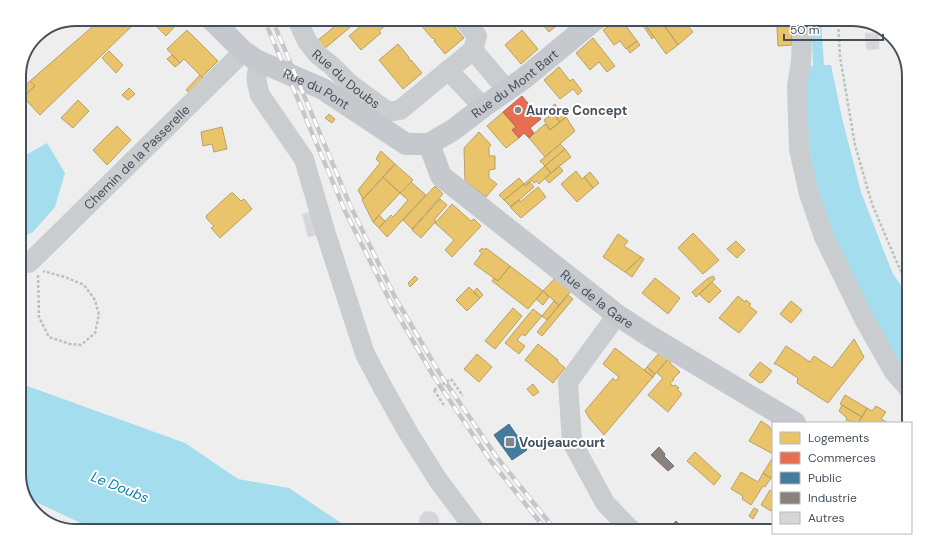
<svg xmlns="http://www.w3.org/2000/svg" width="928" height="550" viewBox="0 0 928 550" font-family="'DM Sans',sans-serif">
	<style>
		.water { fill: #a4ddee }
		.homes { fill: #e9c46a; stroke: #b8a166 }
		.shops { fill: #e76f51; stroke: #b66654 }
		.public { fill: #457b9d; stroke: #456e89 }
		.industry { fill: #8a817c; stroke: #757272 }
		.building { fill: #d6d6d8; stroke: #e0e0e1 }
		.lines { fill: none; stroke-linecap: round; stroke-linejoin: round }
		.path { stroke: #b6c4bf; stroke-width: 2.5; stroke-dasharray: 3 2; stroke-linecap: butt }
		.minor { stroke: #cacdcf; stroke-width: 20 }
		.major { stroke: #c5c9cd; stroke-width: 22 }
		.rail-casing { stroke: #c4c6c8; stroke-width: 4.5 }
		.rail { stroke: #fff; stroke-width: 3; stroke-dasharray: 9; stroke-linecap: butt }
		.path-bridge { stroke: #b6c4bf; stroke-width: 2.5; stroke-dasharray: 3 2; stroke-linecap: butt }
		.poi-dot { fill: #80878e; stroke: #fff; stroke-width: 1.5 }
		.labels { text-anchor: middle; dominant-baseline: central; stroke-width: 4; stroke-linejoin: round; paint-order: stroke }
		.street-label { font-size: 13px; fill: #45505b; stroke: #fff }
		.poi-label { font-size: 13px; font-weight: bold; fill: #45505b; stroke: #fff; text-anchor: start }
		.water-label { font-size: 14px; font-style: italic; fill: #0880a3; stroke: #fff }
		.rim { fill: none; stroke: #45505b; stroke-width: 2 }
	</style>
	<rect width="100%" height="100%" fill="#efeeee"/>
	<path class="water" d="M811,19H821L824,65H831L842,118L861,192L892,272L909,298V373L901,364L871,312L831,229L816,183L808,142L806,66H813Z
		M47,143L65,173L55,207L33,232L19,238V160L24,156Z
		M19,383L185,443L238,479L289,488L341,523L363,531H98L25,497L19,478Z"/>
	<path class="homes" d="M112,19H133L136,22L40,115L23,97L35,86L30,81L100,20L109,22Z
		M149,19H180L181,20L166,36Z
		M335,19H349L354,24L323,50L317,41L335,26L332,22Z
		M369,19H393L379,31L381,33L361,50L349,36Z
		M428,19H448L464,38L445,54L434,41L436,40L431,37L421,25Z
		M538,19H564L549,32Z
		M619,19H621L637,41L626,49L620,41L614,45L603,30Z
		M649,19H660L678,45L666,54L644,23Z
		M667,19H682L693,32L678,45L662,23Z
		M778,19H789L790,26H791L792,45L778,46L777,27L778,26Z
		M644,23L654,37L652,39L642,24Z
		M187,30L218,61L202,77L184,59L180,63L167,49Z
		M522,30L538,49L521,64L505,45Z
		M593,38L615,66L607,72L599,62L590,70L576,53Z
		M637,41L640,45L630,53L627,48Z
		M398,44L408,56L410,61L411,60L422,73L403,89L379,60Z
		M109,51L123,65L116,73L102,58Z
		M172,55L180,63L175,67L167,59Z
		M559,67L570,81L573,79L582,91L578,95L573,89L560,99L544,80Z
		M200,75L205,80L191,94L186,90Z
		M30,81L35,86L23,97L19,91Z
		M129,88L135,94L128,100L122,95Z
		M78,100L89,111L73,128L61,118Z
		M555,104L566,117L560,122L549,109Z
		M503,112L516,127L512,130L519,138L506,148L487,126Z
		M553,113L560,122L550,130L544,120Z
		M329,114L335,119L332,123L325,118Z
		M566,117L575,131L545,157L529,138L545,124L550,130Z
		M117,126L131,140L107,165L93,150Z
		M222,127L227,149L214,152L212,144L203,146L201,132Z
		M479,132L491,145L489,147V156H495V169L489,170V178L497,184L486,197L465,181L464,148Z
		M560,144L565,149L545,166L540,161Z
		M565,149L571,157L551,173L545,166Z
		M381,151L395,164L363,199L358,190L380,163L376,159Z
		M395,164L413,180L400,193L383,177Z
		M545,166L551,173L539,184L537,181L534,183L532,180L525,186L524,184Z
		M559,166L563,171L549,183L545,178Z
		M576,171L582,179L584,177L593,188L577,202L561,184Z
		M590,172L599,183L593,188L584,177Z
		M383,177L400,193L373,222L362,200Z
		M519,178L524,184L504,200L499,195Z
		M411,182L426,195L387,237L379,228L391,215L393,217L408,200L400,193Z
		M530,182L534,187L511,207L504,200L524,184L525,186Z
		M435,186L443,194L412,229L403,220Z
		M538,187L546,197L521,218L510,207L511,206L519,200L520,202Z
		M231,193H233L241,201L244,199L252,209L220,238L211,228L214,226L206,218L207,215Z
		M440,199L447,205L434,220L436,221L421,238L412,230Z
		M452,204L471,221L474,219L481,226L452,257L445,250L454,240L435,223Z
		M379,215L385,221L379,228L373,222Z
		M693,233L719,260L703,274L678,248Z
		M618,234L628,241L624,246L641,257L625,272L603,257Z
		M736,241L745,250L737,258L727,249Z
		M482,248L485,250L486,248L510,266L498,281L474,264L482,253L479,251Z
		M641,257L644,259L632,277L625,272Z
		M510,266L543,291L528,309L492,281L494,278L498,281Z
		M415,276L418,279L410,287L408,283Z
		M713,276L715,279L696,297L692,292L707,279Z
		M555,278L571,291L559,305L543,291Z
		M655,278L680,298L668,314L642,293Z
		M712,282L721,291L709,303L699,294Z
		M469,287L480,298L467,311L456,300Z
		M477,288L483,295L480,298L473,292Z
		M543,291L549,297L543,305L536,299Z
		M568,295L573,299L542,336L537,332Z
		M738,296L745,302L746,300L751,304L749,306L757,312L739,333L719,318Z
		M554,301L559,305L547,320L542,316Z
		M791,301L802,310L791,323L780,314Z
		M513,308L522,316L495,349L485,341Z
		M533,309L542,316L525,336L522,334L517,340L525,346L519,354L505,343Z
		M854,339L864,357L828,403L797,383L798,378L776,364H774L786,346L810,362L814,356L832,368Z
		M538,344L558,360L557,361L565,368L553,383L525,360Z
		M615,348L653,377L604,435L590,419L585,411L613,378L616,381L619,377L603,364Z
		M660,352L669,358L655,374L647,367Z
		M477,354L492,367L479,382L464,369Z
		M669,358L672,360L670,363L680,372L673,379L674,380L670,383L673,386L675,385L679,388L677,389L682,394L668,412L648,395L663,378L657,373Z
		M760,362L772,371L763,382L760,383L749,375Z
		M647,367L655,374L653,377L644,370Z
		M533,384L539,392L533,396L527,389Z
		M845,395L867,408L862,417L840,404Z
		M842,405L862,417L858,423L846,420L847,418L839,411Z
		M876,406L886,412L881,419L888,423H858L867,408L872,411Z
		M761,421L770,427V429L773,431V454L749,441Z
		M695,452L721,476L714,485L687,461Z
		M773,457V474L771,478L763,473Z
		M741,472L758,482L763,473L771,478L765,487L763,486L751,505L742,499L743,496L731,489Z
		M770,490L773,492V508L771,511L761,505Z
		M754,508L758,510L753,519L749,516Z"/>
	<path class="shops" d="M522,96L541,119L530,128L534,133L529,138L524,133L519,138L512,130L516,127L503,112Z"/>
	<path class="public" d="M509,424L527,450L512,460L494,435Z"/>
	<path class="industry" d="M659,447L665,454L664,456L674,466L668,471L651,455Z
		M676,521L685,531H666Z"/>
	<path class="building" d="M865,33H876L866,44Z
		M876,33H879V49L867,50L866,43Z
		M311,212L317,235L308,237L302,214Z
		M419 521a10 10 0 1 1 20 0a10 10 0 1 1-20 0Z"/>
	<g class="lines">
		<path class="path" d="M838,19L840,57L855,145L872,204L898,265L909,286
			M38,275L39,317L49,337L70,344L81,345L95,333L99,315L95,300L84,285L65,277L43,271
			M451,379L463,396
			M434,390L445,407"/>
		<g class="minor">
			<path id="s1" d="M297,19L307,41L317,54L332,66L349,83L388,112L400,110L473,50"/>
			<path d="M463,19L477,36L473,50"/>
			<path d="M800,19L802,38L801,61L797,86L799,149L809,194L824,237L864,319L894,372L909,389"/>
			<path d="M473,50L507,90"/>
			<path d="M260,62C255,76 256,81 260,95L304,159L326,234L365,354L383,388L409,434L438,480L476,531"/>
			<path d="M448,70L483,107"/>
			<path id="s2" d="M29,263L238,57L243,51"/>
			<path d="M617,315L568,382L572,442L605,503L632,531"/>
		</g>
		<g class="major">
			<path id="s3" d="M211,19L243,51L256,60L323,89L406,144H429"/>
			<path id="s4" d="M429,144L441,176L617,315L651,337L795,423"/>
			<path id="s5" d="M429,144L453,130L483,107L523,79L596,19"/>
		</g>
		<g class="rail-casing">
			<path id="rail" d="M264,19L345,211L392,305L434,377L490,460L547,531
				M272,19L350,205L396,299L440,374L496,456L556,531"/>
		</g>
		<use href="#rail" class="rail"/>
		<path class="path-bridge" d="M434,390L451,379"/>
	</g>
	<g class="poi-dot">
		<circle cx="518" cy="110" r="4"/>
		<rect x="505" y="437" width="10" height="10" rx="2"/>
	</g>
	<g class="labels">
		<g class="street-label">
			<text stroke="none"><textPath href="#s1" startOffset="79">Rue du Doubs</textPath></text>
			<text stroke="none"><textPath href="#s5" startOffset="105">Rue du Mont Bart</textPath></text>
			<text stroke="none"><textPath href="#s3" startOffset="128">Rue du Pont</textPath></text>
			<text stroke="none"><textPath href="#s2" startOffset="151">Chemin de la Passerelle</textPath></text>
			<text stroke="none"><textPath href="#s4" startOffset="233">Rue de la Gare</textPath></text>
		</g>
		<g class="poi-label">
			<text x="526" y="110">Aurore Concept</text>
			<text x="519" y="442">Voujeaucourt</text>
		</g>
		<g class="water-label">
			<text transform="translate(120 487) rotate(22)">Le Doubs</text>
		</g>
	</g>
	<path d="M0 0H928V550H0ZM76 26H852A50 50 0 0 1 902 76V474A50 50 0 0 1 852 524H76A50 50 0 0 1 26 474V76A50 50 0 0 1 76 26Z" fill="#fff" fill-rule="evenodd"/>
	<path class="rim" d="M76 26H852A50 50 0 0 1 902 76V474A50 50 0 0 1 852 524H76A50 50 0 0 1 26 474V76A50 50 0 0 1 76 26Z"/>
	<rect x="772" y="422" width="140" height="112" fill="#ffffff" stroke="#b5b9bd"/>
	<rect x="780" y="432" width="20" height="12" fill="#e9c46a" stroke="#b5b9bd"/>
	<text x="808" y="442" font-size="12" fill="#45505b">Logements</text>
	<rect x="780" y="452" width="20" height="12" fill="#e76f51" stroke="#b5b9bd"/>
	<text x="808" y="462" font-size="12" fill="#45505b">Commerces</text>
	<rect x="780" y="472" width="20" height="12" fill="#457b9d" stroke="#b5b9bd"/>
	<text x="808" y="482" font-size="12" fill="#45505b">Public</text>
	<rect x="780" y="492" width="20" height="12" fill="#8a817c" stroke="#b5b9bd"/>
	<text x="808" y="502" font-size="12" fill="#45505b">Industrie</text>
	<rect x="780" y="512" width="20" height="12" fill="#d6d6d8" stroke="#b5b9bd"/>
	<text x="808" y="522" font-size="12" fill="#45505b">Autres</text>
	<path d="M784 34v6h99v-6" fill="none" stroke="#45505b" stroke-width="2"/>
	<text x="790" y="34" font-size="12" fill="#45505b" stroke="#ffffff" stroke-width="3" paint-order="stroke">50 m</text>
</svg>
